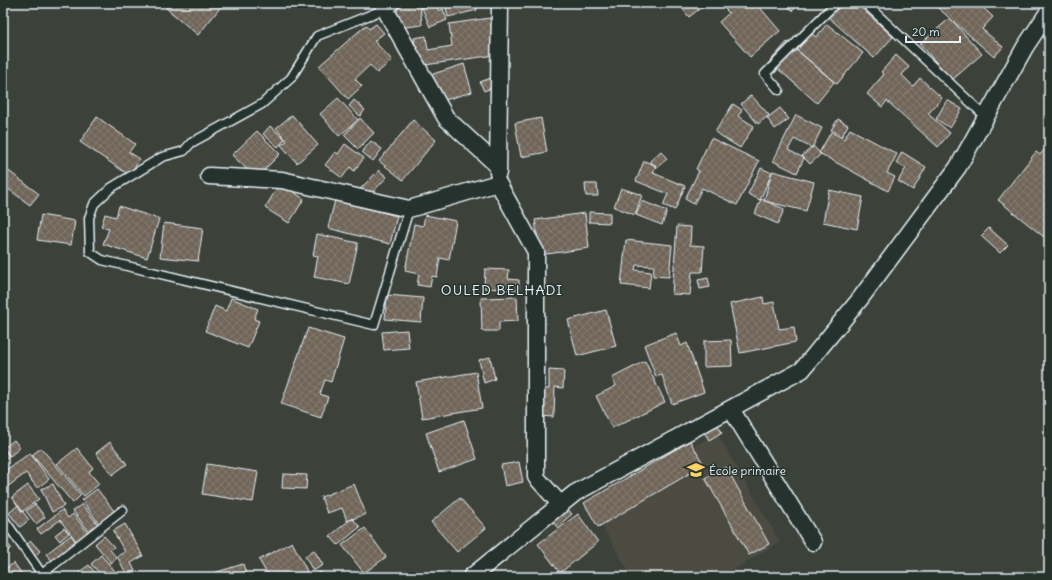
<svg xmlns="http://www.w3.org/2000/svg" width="1052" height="580" viewBox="0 0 1052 580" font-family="Delius,sans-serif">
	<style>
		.built { fill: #4b4c43 }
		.building { fill: url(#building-cross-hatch); stroke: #e8f1f8 }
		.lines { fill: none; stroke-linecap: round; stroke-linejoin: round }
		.service-casing { stroke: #e8f1f8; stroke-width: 11 }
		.minor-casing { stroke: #e8f1f8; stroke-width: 19 }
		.service { stroke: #26332d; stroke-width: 8 }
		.minor { stroke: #26332d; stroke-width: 16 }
		.labels { text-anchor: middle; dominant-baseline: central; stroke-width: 3; stroke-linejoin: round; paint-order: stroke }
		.poi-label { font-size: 12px; fill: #e8f1f8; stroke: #26332d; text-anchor: start }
		.quarter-label { font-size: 14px; letter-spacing: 1px; fill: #e8f1f8; stroke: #26332d }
	</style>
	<defs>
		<pattern id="building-cross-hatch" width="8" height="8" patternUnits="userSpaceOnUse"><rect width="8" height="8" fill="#6f6558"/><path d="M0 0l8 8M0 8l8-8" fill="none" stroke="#847c71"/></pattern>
	</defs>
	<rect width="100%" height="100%" fill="#3c423a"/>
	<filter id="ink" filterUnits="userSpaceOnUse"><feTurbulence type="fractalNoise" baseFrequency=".025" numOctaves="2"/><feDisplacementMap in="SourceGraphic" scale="8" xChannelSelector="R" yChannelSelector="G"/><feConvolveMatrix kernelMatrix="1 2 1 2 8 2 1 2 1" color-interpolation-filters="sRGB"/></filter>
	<g filter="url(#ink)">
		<path class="built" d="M717,433L780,542L721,577H632L591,507Z"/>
		<path class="building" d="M170,3H224L198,35L166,8Z
			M396,3H420L422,25L398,28Z
			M420,3H435L439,11L443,9L447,20L430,27Z
			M445,3H475L477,10L448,17Z
			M678,3H707L689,17Z
			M730,3H756L780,31L750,57L719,22L729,13L724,8Z
			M785,3H801L792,11Z
			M837,3H856L893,37L874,58L826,15Z
			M941,3H978L993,17L982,29L1003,47L994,57L937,7Z
			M490,18L495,55L418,66L414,38L426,36L428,50L452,46L449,24Z
			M950,18L982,54L952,80L920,44Z
			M376,24L384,33L374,41L392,60L377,73L370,65L355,79L362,86L348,99L319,66L366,25L369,29Z
			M827,24L863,53L837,84L797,50L811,33L816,37Z
			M787,42L834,82L817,103L778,69L775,73L766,66Z
			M896,55L909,67L902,75L913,86L920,78L942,98L928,114L950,133L938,147L887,101L882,107L867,94L884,74L881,72Z
			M464,64L472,92L438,102L430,75Z
			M491,78L494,87L484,91L480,82Z
			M751,95L769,115L758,124L741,104Z
			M338,98L358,120L339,136L320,114Z
			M354,100L365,110L360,116L349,106Z
			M947,100L962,109L950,128L936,119Z
			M733,104L742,110L738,116L754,126L740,148L715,132Z
			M780,108L789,119L775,129L767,118Z
			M292,115L318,145L297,163L281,145L287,141L276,128Z
			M796,115L822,128L812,148L794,139L788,150L804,158L797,173L773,161Z
			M97,117L135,144L129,152L140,159L129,175L80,142Z
			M360,118L374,133L358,149L344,135Z
			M541,118L547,152L521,157L515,123Z
			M838,119L848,125L842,136L831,130Z
			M413,120L436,140L403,180L379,161Z
			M270,126L285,139L278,147L263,134Z
			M850,129L897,154L887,173L895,177L888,191L819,153L831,132L844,139Z
			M257,131L280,154L256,178L232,155Z
			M711,138L759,161L737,205L702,188L694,204L685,199L699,171L696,169Z
			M371,141L382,149L373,161L362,152Z
			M345,144L364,158L354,171L350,167L342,178L325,165L335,152L338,154Z
			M1049,144V241L998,200L1036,152L1040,155Z
			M813,146L821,154L810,164L802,156Z
			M661,151L667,159L656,168L650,161Z
			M902,152L926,167L913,190L898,181L906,168L896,163Z
			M644,161L656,165L653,173L685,186L675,210L663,205L668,194L636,181Z
			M761,168L772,173L760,200L748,194Z
			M6,169L39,194L30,205L3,185V173Z
			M379,170L387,177L367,198L359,190Z
			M772,171L814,182L806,211L764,201Z
			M280,183L304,199L289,223L265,208Z
			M585,184H597L598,196H586Z
			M621,188L642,195L635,215L614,207Z
			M829,190L863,197L857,229L823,222Z
			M761,199L784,209L778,224L755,214Z
			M335,200L397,216L390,244L328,228Z
			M642,201L667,211L662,225L636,215Z
			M119,206L159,219L147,258L103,244L109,229L101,227L105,214L116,217Z
			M589,212L610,213V223L589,222Z
			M585,213L589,248L540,255L535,220Z
			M41,215L75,221L71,245L37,240Z
			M425,215L456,221L449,260L440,258L437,277L432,276L430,287L417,285L419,274L405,271L414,224L423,226Z
			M164,223L203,228L198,261L160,257Z
			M677,226L691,227L690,245L704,246L702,272H692L690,295L672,294Z
			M989,228L1008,245L1000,253L981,236Z
			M317,234L358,243L349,284L314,277L318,256L313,255Z
			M626,240L672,245L669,277L653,276L654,266L636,265L635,270L651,272L649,288L621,285Z
			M485,269L509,270L508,279L519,280V290L484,288Z
			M708,278L710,287L700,289L698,280Z
			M387,295L423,298L421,322L385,319Z
			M517,297L518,321L499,322V331H482L481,298Z
			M763,297L764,304L774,302L779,329L794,327L796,342L740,353L730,304Z
			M231,298L258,309L254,319L259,321L248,348L205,331L215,306L226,311Z
			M606,310L616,346L577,356L568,320Z
			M308,328L344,339L331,382L325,380L320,394L328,397L321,417L281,404Z
			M407,330L409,348L384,350L382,332Z
			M676,333L681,346L687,343L704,392L672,404L662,375L656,377L644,345Z
			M731,340L732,366L704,367V341Z
			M490,357L495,379L484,383L479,360Z
			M645,361L665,402L612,428L596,396L616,386L612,378Z
			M549,370L564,371L563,388L555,387L554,417L540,416V389H549Z
			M476,372L482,408L422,418L416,382Z
			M464,420L477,459L439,472L426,433Z
			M717,424L722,432L709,440L704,432Z
			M14,440L20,448L10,456L4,448Z
			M690,441L704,465L598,527L584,503Z
			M110,442L127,464L112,475L96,453Z
			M41,448L81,495L73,503L32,455Z
			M77,448L93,468L89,472L99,484L84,496L57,464Z
			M3,449L9,456L3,460Z
			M30,453L49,479L37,488L26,473L3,490V472Z
			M519,462L523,482L505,486L501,465Z
			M207,464L258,472L253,502L202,494Z
			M726,467L769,544L749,555L705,478Z
			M283,474L307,475L306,489L282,488Z
			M53,484L64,506L52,512L41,489Z
			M354,484L366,514L347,521L342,508L327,513L321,497Z
			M28,485L39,499L22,512L12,497Z
			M97,489L118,516L102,528L82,500Z
			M460,498L486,528L457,552L431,522Z
			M35,504L45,517L36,524L26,511Z
			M82,504L99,526L90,533L73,511Z
			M18,505L29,520L20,527L9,513Z
			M564,505L572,514L557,527L549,518Z
			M62,510L68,518L73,514L88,533L77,542L60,520L41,534L37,529Z
			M578,514L598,542L560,573L538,544Z
			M352,518L360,527L338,545L330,536Z
			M125,524L143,556L131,563L135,571L127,575L117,556L125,552L113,531Z
			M64,528L69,533L60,541L55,535Z
			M365,528L386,557L364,573L342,545Z
			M71,535L78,545L54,563L46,554Z
			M104,536L114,547L110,550L117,558L111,563L95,544Z
			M3,538L11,548L3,554Z
			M31,541L40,551L35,556L26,545Z
			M292,542L307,571L295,577H269L259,560Z
			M314,550L323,565L313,571L305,556Z
			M101,555L120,577H103L91,564Z
			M14,563L24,577H6L3,570Z
			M243,564L247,577H204V576Z
			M89,565L98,577H82L79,572Z
			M321,572L323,577H310Z"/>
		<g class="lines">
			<g class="service-casing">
				<path id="service" d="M865,3L986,117
					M385,9L317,36L291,78L262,104L191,143L184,151L162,157L111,188L94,204L89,218L90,252L102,260L374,325L409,209
					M779,90L765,74L836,3
					M3,518L44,577
					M42,574L123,510"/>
			</g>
			<g class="minor-casing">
				<path id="minor" d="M391,3L385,9L446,118L498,166
					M498,173L500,3
					M209,176L282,180L409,209L498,183L536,252V477L561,505
					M731,409L813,542
					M471,577L575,493L802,370L860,299L958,167L1025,47L1049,11"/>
			</g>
			<use href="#service" class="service"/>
			<use href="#minor" class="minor"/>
		</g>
	</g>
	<defs>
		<g id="school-bare" transform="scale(1.38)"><path d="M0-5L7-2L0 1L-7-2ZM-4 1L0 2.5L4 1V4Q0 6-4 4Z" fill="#ffd166" stroke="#26332d" stroke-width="2.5" paint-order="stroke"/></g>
	</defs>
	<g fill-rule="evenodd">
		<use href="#school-bare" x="696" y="470"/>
	</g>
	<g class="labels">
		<g class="poi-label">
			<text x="709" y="470">École primaire</text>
		</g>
		<g class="quarter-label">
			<text x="502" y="290">OULED BELHADI</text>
		</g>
	</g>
	<rect width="1052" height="580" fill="none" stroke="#26332d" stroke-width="16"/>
	<rect x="8" y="8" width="1036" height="564" fill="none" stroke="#e8f1f8" stroke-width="1.5" filter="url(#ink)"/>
	<path d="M906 36v6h54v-6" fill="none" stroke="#e8f1f8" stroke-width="2"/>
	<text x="912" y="36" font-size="12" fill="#e8f1f8" stroke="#26332d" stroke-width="3" paint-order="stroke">20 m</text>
</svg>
